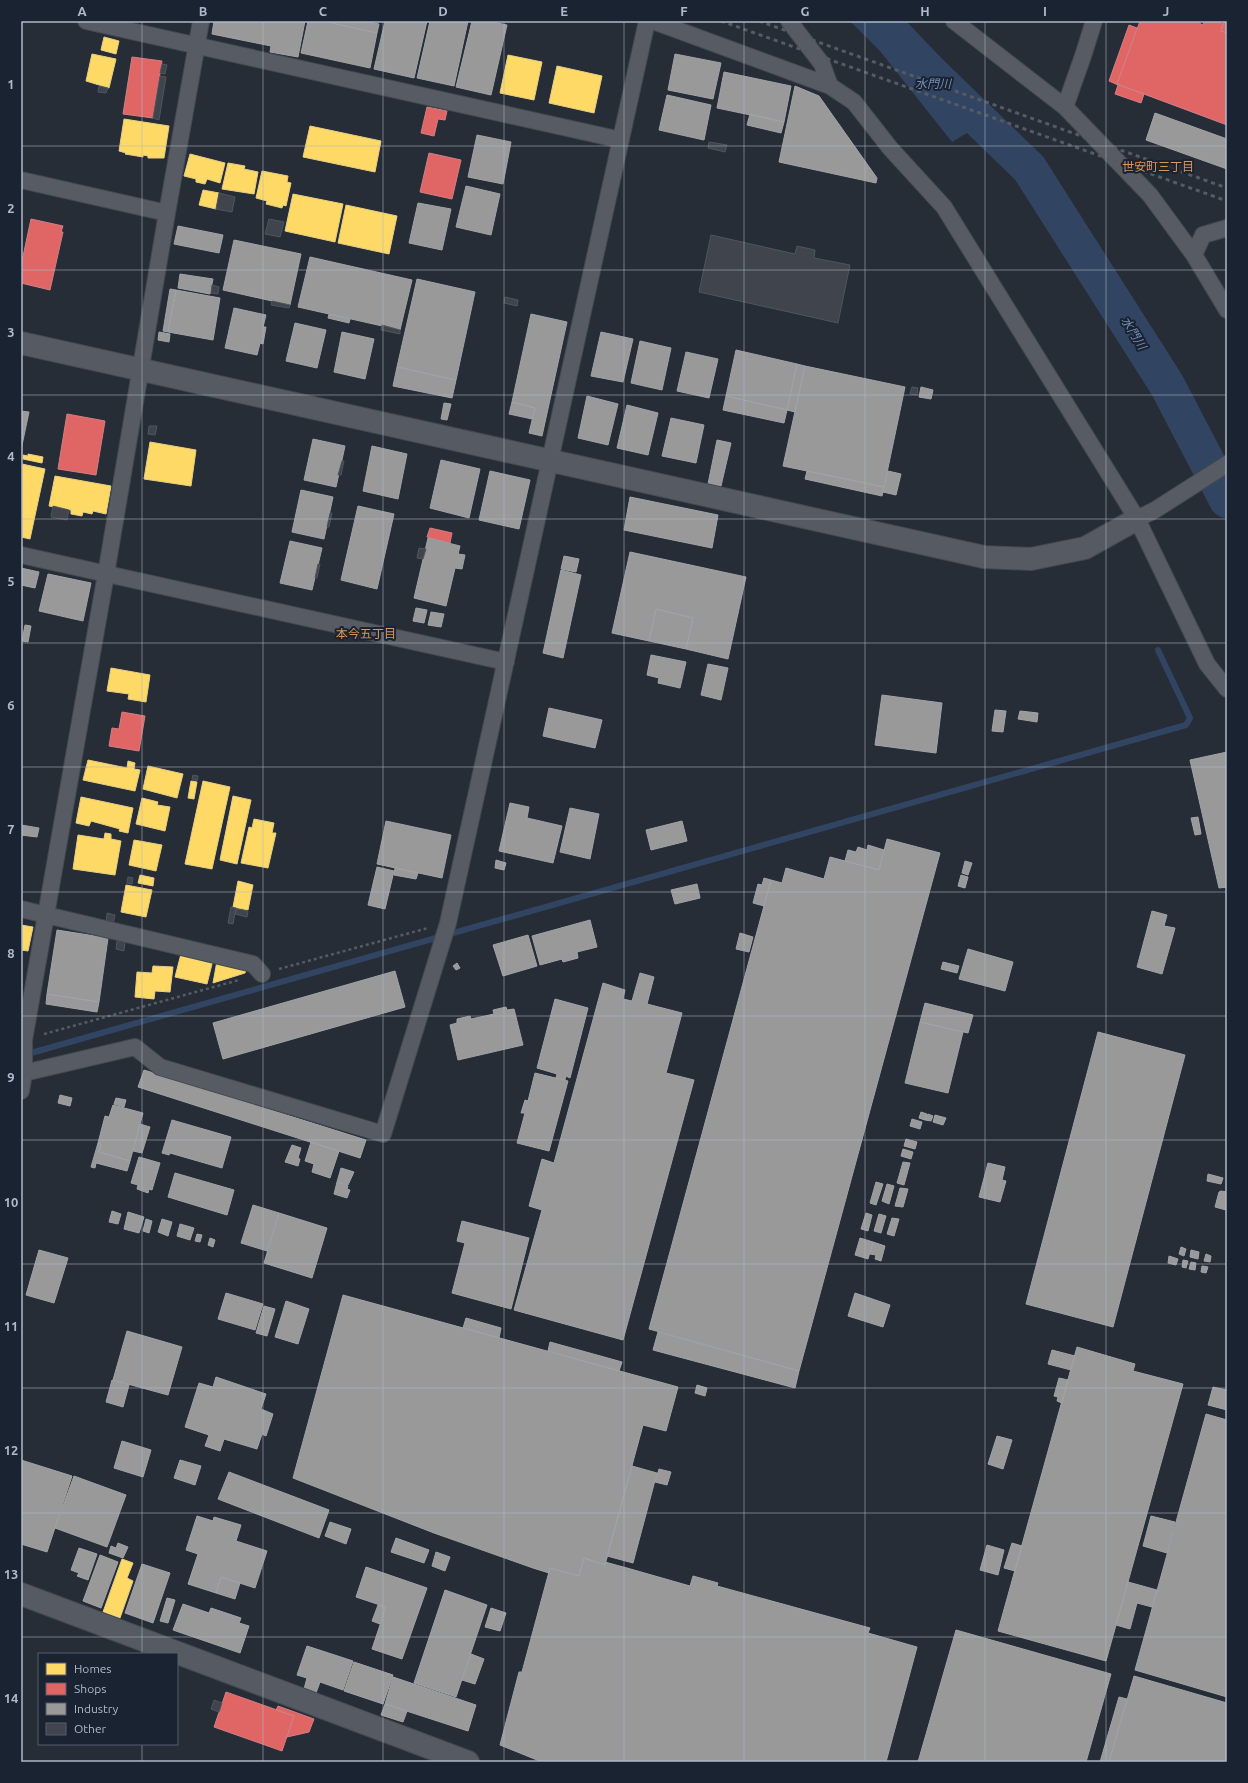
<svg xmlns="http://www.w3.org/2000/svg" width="1248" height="1783" viewBox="0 0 1248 1783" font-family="Ubuntu,'Noto Sans JP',sans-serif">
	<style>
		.water { fill: #314563 }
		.homes { fill: #ffd966; stroke: #e7cf84 }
		.shops { fill: #e06666; stroke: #d27f84 }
		.industry { fill: #999; stroke: #a0a3a7 }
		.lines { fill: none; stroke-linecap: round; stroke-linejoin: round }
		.stream { stroke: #314563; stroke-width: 6 }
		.river { stroke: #314563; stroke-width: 36 }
		.building { fill: #3f444d; stroke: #4f555f }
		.street-casing { stroke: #444850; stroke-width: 18 }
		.secondary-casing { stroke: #444850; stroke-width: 24 }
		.path { stroke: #545b62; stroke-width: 2.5; stroke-dasharray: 3 3; stroke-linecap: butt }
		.street { stroke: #575c64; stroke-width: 16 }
		.secondary { stroke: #565a63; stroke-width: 22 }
		.rail { stroke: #565a62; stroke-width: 3; stroke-dasharray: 4 4; stroke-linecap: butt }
		.grid { fill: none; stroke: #b0b9c9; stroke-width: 1; stroke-opacity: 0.55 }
		.labels { text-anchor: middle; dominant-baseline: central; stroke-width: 4; stroke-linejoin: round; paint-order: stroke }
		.water-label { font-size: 12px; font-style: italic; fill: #748eb4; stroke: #1a2332 }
		.neighbourhood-label { font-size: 12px; fill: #de9456; stroke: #1a2332 }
		.neatline { fill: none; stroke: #b0b9c9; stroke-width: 1.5 }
		.grid-label { font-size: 13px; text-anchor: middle; font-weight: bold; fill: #b0b9c9 }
	</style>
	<rect width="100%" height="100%" fill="#272d37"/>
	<path class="water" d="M850,21H906L945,62L988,120L952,142L880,51Z"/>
	<path class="homes" d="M104,37L119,41L116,54L101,50Z
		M92,54L116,59L109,88L86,81Z
		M508,55L542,62L534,100L500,93Z
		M557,66L602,76L594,113L549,103Z
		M124,119L169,126L164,158H148V156L143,155V157L125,154L126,153L119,151Z
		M310,126L381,141L375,172L303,157Z
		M190,154L225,163L220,183L207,179L205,184L196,182V179L184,176Z
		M228,163L245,166L244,169L258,172L254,194L222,189Z
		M262,171L288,176L287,182L291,183L286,206L283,205L282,208L266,204L267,201L256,198Z
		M203,190L219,193L216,209L199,205Z
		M293,194L343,204L335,242L285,231Z
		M346,205L397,216L389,254L338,243Z
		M150,442L196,450L191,486L144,479Z
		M28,454L43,457L42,463L23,459V455L28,456Z
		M22,464L45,469L30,539L21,537Z
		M55,476L111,486L106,514L93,511L92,514L83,512L82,516L71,514V510L49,506Z
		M111,668L150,675L146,702L128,699L129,694L107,691Z
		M88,760L127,768L128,761L135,763L134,769L140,770L135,791L83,780Z
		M148,766L183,774L177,798L143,789Z
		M191,781L197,782L194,799L188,798Z
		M203,781L230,787L212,869L185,864Z
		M233,796L251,800L237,864L220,860Z
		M81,797L133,808L128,833L119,831L120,829L91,821L89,826L76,823Z
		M142,798L158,802L157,805L170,807L165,831L136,824Z
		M254,819L274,823L272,833H276L268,868L241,863L249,827L252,828Z
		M105,833L111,834V839L121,841L115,875L73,869L78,835L104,839Z
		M134,840L162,845L156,871L129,865Z
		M140,875L154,878L153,886L138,883Z
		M238,881L253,885L248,910L233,907Z
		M126,885L152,890L146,917L121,912Z
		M21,925L33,927L28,951L21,950Z
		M181,954L213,960L207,984L175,977Z
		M217,961L247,967L245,973L213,983Z
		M153,966L173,967L170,992L155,991L154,999L135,997L137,972L152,973Z
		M122,1559L133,1563L127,1578L133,1581L120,1618L103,1612Z"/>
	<path class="shops" d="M1140,21H1199V23L1203,25L1204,21H1215L1223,24L1221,31L1227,33V125L1117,84Z
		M1224,21H1227V33L1221,31Z
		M1129,25L1137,28L1117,84L1144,94L1141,103L1115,94L1118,85L1109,81Z
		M132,57L162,61L153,118L123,114Z
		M427,107L447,111L445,120L438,119L434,136L421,133Z
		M429,153L461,160L452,199L420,192Z
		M31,219L63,226L61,232H63L50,290L21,283V266Z
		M67,414L105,421L96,475L58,469Z
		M430,528L452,533L450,543L427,537Z
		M122,712L145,716L139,751L109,746L112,728L119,729Z
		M226,1692L294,1716L282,1751L214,1727Z
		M278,1706L314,1719L309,1732L287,1737L294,1716L276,1710Z"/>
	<path class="industry" d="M214,21H305L298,57L270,52L271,46L212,34Z
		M308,21H323L377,33L370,68L301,53Z
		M323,21H365L379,24L377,33Z
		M385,21H427L414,78L374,69Z
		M430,21H468L454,86L417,78Z
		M472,21H489L507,25L491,95L456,87Z
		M675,54L721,63L713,99L668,90Z
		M724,72L791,86L784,122L717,108Z
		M795,86L819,96L877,178L876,183L779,162Z
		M667,95L711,105L704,140L659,130Z
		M1155,113L1227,139V169L1146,140Z
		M750,114L784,122L781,133L747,125Z
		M477,135L511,142L503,184L468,177Z
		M466,186L500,194L491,235L456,227Z
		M418,203L451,209L442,250L409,243Z
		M178,226L223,235L219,253L174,244Z
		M234,240L301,254L290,305L223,290Z
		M310,257L412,280L400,330L298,307Z
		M180,274L213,279L210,294L178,288Z
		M417,279L475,292L456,380L397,367Z
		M170,289L176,290L168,332L163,331Z
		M176,290L220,298L213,340L168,332Z
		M234,308L266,315L263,327H266L263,344L260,343L257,355L225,348Z
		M329,314L350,319L349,323L328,318Z
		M531,314L567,322L542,436L529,433L535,408L512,402Z
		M295,323L326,330L317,368L286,361Z
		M159,332L170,334L169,342L158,340Z
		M342,332L374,339L365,379L334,372Z
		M601,332L633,339L623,382L591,376Z
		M640,341L671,348L662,390L631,383Z
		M736,350L797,364L787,410L726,396Z
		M686,352L718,359L709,398L677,391Z
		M797,364L805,366L795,412L787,410Z
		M805,366L905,387L884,487L783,466Z
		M397,367L456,380L452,398L393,386Z
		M921,387L933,390L931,399L919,397Z
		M587,396L618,404L608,445L578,438Z
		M726,396L787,410L784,423L723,410Z
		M512,402L535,408L532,419L509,414Z
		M444,403L451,404L447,420L441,419Z
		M627,405L658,413L648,455L617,448Z
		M21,411L29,412L21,450Z
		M671,418L704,425L696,463L662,456Z
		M313,439L345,446L336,487L304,480Z
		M717,440L731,443L721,486L708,484Z
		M372,446L407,454L398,499L363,491Z
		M441,460L480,469L469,518L430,508Z
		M490,471L530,480L519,529L479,520Z
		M807,471L884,487L882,496L805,479Z
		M888,471L901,474L896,495L883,492Z
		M301,490L333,497L324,539L292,532Z
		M630,497L718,515L712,548L624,530Z
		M358,506L394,514L377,589L341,580Z
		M428,538L460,546L458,554L465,555L462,569L455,568L446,606L414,598Z
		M290,541L322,548L312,590L280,583Z
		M630,552L746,577L728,659L686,649L693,618L656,609L649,641L612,633Z
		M564,556L579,559L576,572L561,569Z
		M21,568L39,572L35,588L21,585Z
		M561,570L581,575L563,658L543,653Z
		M48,574L91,583L83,621L39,611Z
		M416,608L427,610L424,623L413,621Z
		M656,609L693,618L686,649L649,641Z
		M431,612L444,614L441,627L428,625Z
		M25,625L31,626L28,642L22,641Z
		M651,655L686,662L680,688L658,683L659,678L647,675Z
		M708,664L728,668L721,700L701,695Z
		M882,695L942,703L936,753L875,745Z
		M549,708L602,720L595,748L543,736Z
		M995,710L1006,711L1003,732L992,731Z
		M1020,711L1038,713L1037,722L1018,719Z
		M1227,752V887L1219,888L1190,760Z
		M510,803L529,807L527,818L562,826L553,863L499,851Z
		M570,808L599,814L590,859L560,852Z
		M1198,817L1201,834L1195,835L1191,818Z
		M386,821L451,835L442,878L377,864Z
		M682,821L687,841L651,850L646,830Z
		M21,825L39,828L37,837L21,835Z
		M887,839L940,853L799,1371L649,1329L771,880L782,883L786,868L824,879L830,857L879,870Z
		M868,845L884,850L879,870L845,861L848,850L856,852L858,847L867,850Z
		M496,860L506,863L504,870L495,868Z
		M965,861L972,863L968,875L962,873Z
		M377,867L394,871L385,909L368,905Z
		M395,868L418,873L416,879L394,875Z
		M961,875L968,877L965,888L958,886Z
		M764,878L771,880L764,906L753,903L758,884L762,885Z
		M697,884L700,898L675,904L671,890Z
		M1152,911L1167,915L1164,926L1175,928L1162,974L1137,967Z
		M590,920L597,947L577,952L578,958L563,962L562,959L540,965L532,936Z
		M57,930L108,938L99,1002L47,994Z
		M740,933L753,937L749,952L736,949Z
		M528,935L537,966L503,976L493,945Z
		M968,949L1013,962L1005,991L959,979Z
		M943,962L959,966L957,973L941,969Z
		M457,963L460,968L456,970L453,966Z
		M395,971L405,1007L223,1059L213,1023Z
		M640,973L654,977L647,1004L682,1013L666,1073L694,1080L623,1340L514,1310L542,1210L529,1206L542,1159L554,1163L603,983L625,990L623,999L632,1001Z
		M47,994L99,1002L97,1012L46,1004Z
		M555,999L588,1008L570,1078L566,1076L565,1080L556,1078L557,1074L537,1068Z
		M925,1003L973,1015L968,1033L920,1022Z
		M506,1007L507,1010L514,1009L523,1045L458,1060L450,1025L457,1023V1019L470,1016L471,1019L494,1014L493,1010Z
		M920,1022L963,1032L948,1093L905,1083Z
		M1098,1032L1185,1055L1113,1327L1026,1304Z
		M144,1070L366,1140L360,1158L138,1087Z
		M535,1073L568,1081L549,1151L517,1143L525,1113H521L525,1100L528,1101Z
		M60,1095L72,1098L70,1106L58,1103Z
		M116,1098L126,1100L124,1107L114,1104Z
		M113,1105L143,1113L130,1161L99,1152L101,1144L98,1143L105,1116L109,1117Z
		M921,1112L927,1114L925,1120L919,1118Z
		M928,1114L933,1116L931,1121L925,1120Z
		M935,1115L946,1118L943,1125L933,1122Z
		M912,1119L922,1122L920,1129L910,1126Z
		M172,1120L231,1137L222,1168L170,1153L169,1155L162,1153Z
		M140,1124L150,1127L142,1153L133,1151Z
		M906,1139L917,1142L915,1149L904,1146Z
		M311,1142L339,1151L330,1178L312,1172L314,1164L305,1161Z
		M98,1143L101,1144L99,1152L130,1161L127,1171L96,1163L95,1168L91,1167Z
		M292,1145L301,1148L298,1158L300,1159L298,1166L285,1162Z
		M903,1149L913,1152L911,1159L901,1156Z
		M139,1157L160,1163L152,1190L149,1189L148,1193L137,1189L138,1185L131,1183Z
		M903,1162L910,1163L904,1185L897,1183Z
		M988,1163L1005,1167L1002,1180L1006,1181L1000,1202L979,1197Z
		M341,1168L354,1172L348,1185L337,1182Z
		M175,1173L234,1190L227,1215L168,1197Z
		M1208,1174L1223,1178L1221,1184L1207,1181Z
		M337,1182L348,1186L347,1189L350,1190L347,1198L334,1194Z
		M876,1182L883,1184L876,1205L870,1203Z
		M887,1184L894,1186L889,1204L882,1201Z
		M900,1188L908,1189L903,1207L895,1206Z
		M1221,1191L1227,1192L1226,1210L1215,1207L1219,1192Z
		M253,1205L279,1213L267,1251L241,1243Z
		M112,1211L121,1214L118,1224L109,1222Z
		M128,1212L144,1217L139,1233L124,1229Z
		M279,1213L327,1228L312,1278L264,1263Z
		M866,1213L872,1215L868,1231L861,1229Z
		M879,1214L886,1216L881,1233L874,1231Z
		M892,1218L899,1219L894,1236L887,1234Z
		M146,1219L152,1221L149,1233L143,1231Z
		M162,1219L172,1222L168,1236L158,1232Z
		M462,1221L529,1238L511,1309L452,1293L465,1243L457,1241Z
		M180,1224L194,1228L190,1240L177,1236Z
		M197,1234L202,1235L200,1242L195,1241Z
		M210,1238L215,1240L213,1247L208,1245Z
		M860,1238L873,1242L868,1259L855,1255Z
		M873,1242L885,1246L881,1261L875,1259L876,1255L870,1254Z
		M1181,1247L1186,1249L1184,1256L1179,1254Z
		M39,1250L68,1258L54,1303L26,1295Z
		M1191,1250L1199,1252L1198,1259L1190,1257Z
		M1206,1254L1211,1256L1210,1262L1204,1261Z
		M1169,1256L1178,1259L1176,1265L1168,1263Z
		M1183,1260L1188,1261L1186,1268L1182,1267Z
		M1191,1262L1196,1263L1195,1270L1189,1269Z
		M1202,1266L1208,1267L1206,1273L1201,1272Z
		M226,1293L263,1304L255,1330L218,1319Z
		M855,1293L890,1305L883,1327L848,1316Z
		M343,1295L678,1387L666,1431L643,1425L605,1565L584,1558L579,1576L550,1568L549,1573L533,1568L434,1533L293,1478Z
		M286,1301L309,1309L298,1344L275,1337Z
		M264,1306L275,1309L267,1336L256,1333Z
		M466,1318L501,1328L499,1338L463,1328Z
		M127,1331L182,1347L168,1395L113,1380Z
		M658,1332L799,1371L795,1388L653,1350Z
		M550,1342L622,1362L619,1371L548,1351Z
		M1077,1347L1135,1364L1133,1371L1183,1384L1106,1661L998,1631Z
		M1052,1350L1075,1356L1071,1370L1048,1364Z
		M216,1377L266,1394L261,1409L273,1414L266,1436L262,1434L257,1449L224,1439L220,1451L205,1446L209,1435L185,1427L199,1383L213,1387Z
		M1059,1378L1068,1380L1062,1403L1057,1401L1058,1397L1054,1396Z
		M112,1380L129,1385L123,1407L106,1402Z
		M697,1385L707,1388L705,1396L695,1393Z
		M1213,1387L1227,1390V1410L1208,1405Z
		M1206,1414L1227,1420V1697L1135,1670Z
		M997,1436L1012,1440L1003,1469L988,1464Z
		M122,1441L151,1450L143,1477L114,1468Z
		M21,1460L72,1476L47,1552L21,1544Z
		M180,1460L201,1466L195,1485L174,1478Z
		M632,1466L657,1473L633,1563L607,1556Z
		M659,1469L671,1472L667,1485L655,1482Z
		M229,1472L329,1510L319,1538L218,1499Z
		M74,1476L126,1495L107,1547L55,1528Z
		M197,1516L213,1521L214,1517L241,1525L236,1541L267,1551L255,1588L221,1577L216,1593L188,1584L198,1554L186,1550Z
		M1151,1516L1175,1522L1167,1553L1143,1546Z
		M330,1522L351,1529L346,1544L325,1536Z
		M396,1538L429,1550L424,1563L391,1552Z
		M118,1543L128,1547L123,1558L109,1553L111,1546L116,1548Z
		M1012,1543L1022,1546L1015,1571L1004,1568Z
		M987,1545L1004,1550L998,1575L980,1570Z
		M79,1548L97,1554L88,1580L77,1576L79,1573L71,1570Z
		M436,1552L450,1557L445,1571L432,1566Z
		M100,1555L118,1562L101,1608L83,1601Z
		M584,1558L605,1565V1562L627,1568L690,1586L693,1576L718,1583L717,1586L870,1628L868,1633L917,1647L886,1762H542L500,1745L519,1672H522L550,1568L579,1576Z
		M142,1564L170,1573L153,1623L125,1613Z
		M366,1567L427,1588L402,1659L372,1649L386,1607L356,1597Z
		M221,1577L240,1583L235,1599L216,1593Z
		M1128,1582L1157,1590L1152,1607L1137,1603L1130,1629L1116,1625Z
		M445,1590L487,1605L456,1697L414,1683Z
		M167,1598L175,1600L168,1623L160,1621Z
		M183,1604L209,1613L211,1608L241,1618L239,1623L249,1626L240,1653L173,1630Z
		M378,1605L386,1607L380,1624L372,1621Z
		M491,1608L506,1613L500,1631L485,1627Z
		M956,1630L1111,1674L1086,1762H918Z
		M307,1646L353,1661L343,1690L320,1682L316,1693L304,1689L307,1678L297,1675Z
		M471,1654L484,1659L475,1684L462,1680Z
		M354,1662L393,1675L383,1704L344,1691Z
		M1134,1676L1227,1703V1762H1109Z
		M393,1677L476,1705L468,1731L385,1704Z
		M1119,1697L1127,1699L1109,1762H1100Z
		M385,1704L407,1711L403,1722L381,1715Z"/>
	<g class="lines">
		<path class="stream" d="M24,1055L1186,725L1190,718L1158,650"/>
		<path class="river" d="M877,21L1029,168L1167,385L1227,500"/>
	</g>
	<path class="building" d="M162,64L167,65L165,74L160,73Z
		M160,76L166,77L159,120L153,118Z
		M99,86L108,88L106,93L98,92Z
		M709,142L727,145L725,152L708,148Z
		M219,193L235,197L232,212L216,209Z
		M269,219L284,222L280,237L265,234Z
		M711,235L795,254L797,246L815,250L814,258L850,265L838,323L699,292Z
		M212,285L219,287L218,294L211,293Z
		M505,297L518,300L517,306L504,303Z
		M272,301L290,305L289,308L271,305Z
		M382,325L400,330V334L381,330Z
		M912,387L918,388L917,395L910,394Z
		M149,426H157L155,435L148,434Z
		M342,461H344L341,475H338Z
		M53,506L69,510L67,520L51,517Z
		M330,513H332L329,527H327Z
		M419,548L426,549L423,559L417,558Z
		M318,564H320L317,578H315Z
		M193,775L198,776L197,781L192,779Z
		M128,877L133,878L132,884L127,883Z
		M231,907L236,908L233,924L228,923Z
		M237,909L248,911L247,917L235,914Z
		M107,913L115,915L113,924L106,923Z
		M117,941L125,942L124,951L116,949Z
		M214,1700L222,1703L219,1712L211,1709Z"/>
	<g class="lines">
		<g class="street-casing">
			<path id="street" d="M86,21L621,140
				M653,21L830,86L854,102L890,148L944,207L1137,519L1207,664L1227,689
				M789,21L822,64L830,86
				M954,21L1065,107L1150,195L1194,255L1227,310
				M1065,107L1083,56L1094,21
				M21,180L167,213
				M1194,255L1203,235L1227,228
				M1137,519L1155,510L1227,464
				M21,555L506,662
				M21,909L253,964L262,974
				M24,1073L135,1047L160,1067L383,1134L448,923L647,21
				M21,1091L24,1073V1040L106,574L167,213L201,21"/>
		</g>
		<g class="secondary-casing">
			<path id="secondary" d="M21,343L984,557L1031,559L1085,548L1137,519
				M21,1594L468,1762"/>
		</g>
		<path class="path" d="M279,969L428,928
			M44,1034L239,980"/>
		<use href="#street" class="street"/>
		<use href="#secondary" class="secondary"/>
		<path class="rail" d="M721,21L1227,201
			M759,21L1227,188"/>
	</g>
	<path class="grid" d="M142,21V1654M263,21V1762M383,21V1762M504,21V1762M624,21V1762M744,21V1762M865,21V1762M985,21V1762M1106,21V1762M21,146H1227M21,270H1227M21,395H1227M21,519H1227M21,643H1227M21,767H1227M21,892H1227M21,1016H1227M21,1140H1227M21,1264H1227M21,1388H1227M21,1513H1227M21,1637H1227M142,1744V1762"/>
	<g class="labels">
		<g class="water-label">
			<text x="933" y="83">水門川</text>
			<text transform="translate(1134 333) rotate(58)">水門川</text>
		</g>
		<g class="neighbourhood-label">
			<text x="1158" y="166">世安町三丁目</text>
			<text x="366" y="633">本今五丁目</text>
		</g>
	</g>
	<rect width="1248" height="1783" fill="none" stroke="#1a2332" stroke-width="44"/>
	<rect x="38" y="1653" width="140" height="92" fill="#1a2332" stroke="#565f6e"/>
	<rect x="46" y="1663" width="20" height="12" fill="#ffd966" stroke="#565f6e"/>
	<text x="74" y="1673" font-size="12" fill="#b0b9c9">Homes</text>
	<rect x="46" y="1683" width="20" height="12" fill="#e06666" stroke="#565f6e"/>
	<text x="74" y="1693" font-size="12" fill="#b0b9c9">Shops</text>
	<rect x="46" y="1703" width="20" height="12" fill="#999999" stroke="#565f6e"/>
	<text x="74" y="1713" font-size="12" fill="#b0b9c9">Industry</text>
	<rect x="46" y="1723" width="20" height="12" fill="#3f444d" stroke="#565f6e"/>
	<text x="74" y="1733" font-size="12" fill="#b0b9c9">Other</text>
	<rect x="22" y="22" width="1204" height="1739" class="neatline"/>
	<g class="grid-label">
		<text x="82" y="16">A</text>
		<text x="203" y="16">B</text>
		<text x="323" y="16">C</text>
		<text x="443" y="16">D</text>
		<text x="564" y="16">E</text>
		<text x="684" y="16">F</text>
		<text x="805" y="16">G</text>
		<text x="925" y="16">H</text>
		<text x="1045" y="16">I</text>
		<text x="1166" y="16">J</text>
		<text x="11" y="89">1</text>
		<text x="11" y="213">2</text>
		<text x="11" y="337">3</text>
		<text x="11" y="461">4</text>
		<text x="11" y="586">5</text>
		<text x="11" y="710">6</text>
		<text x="11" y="834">7</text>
		<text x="11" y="958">8</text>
		<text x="11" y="1082">9</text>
		<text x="11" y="1207">10</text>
		<text x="11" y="1331">11</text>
		<text x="11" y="1455">12</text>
		<text x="11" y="1579">13</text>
		<text x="11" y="1703">14</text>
	</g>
</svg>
